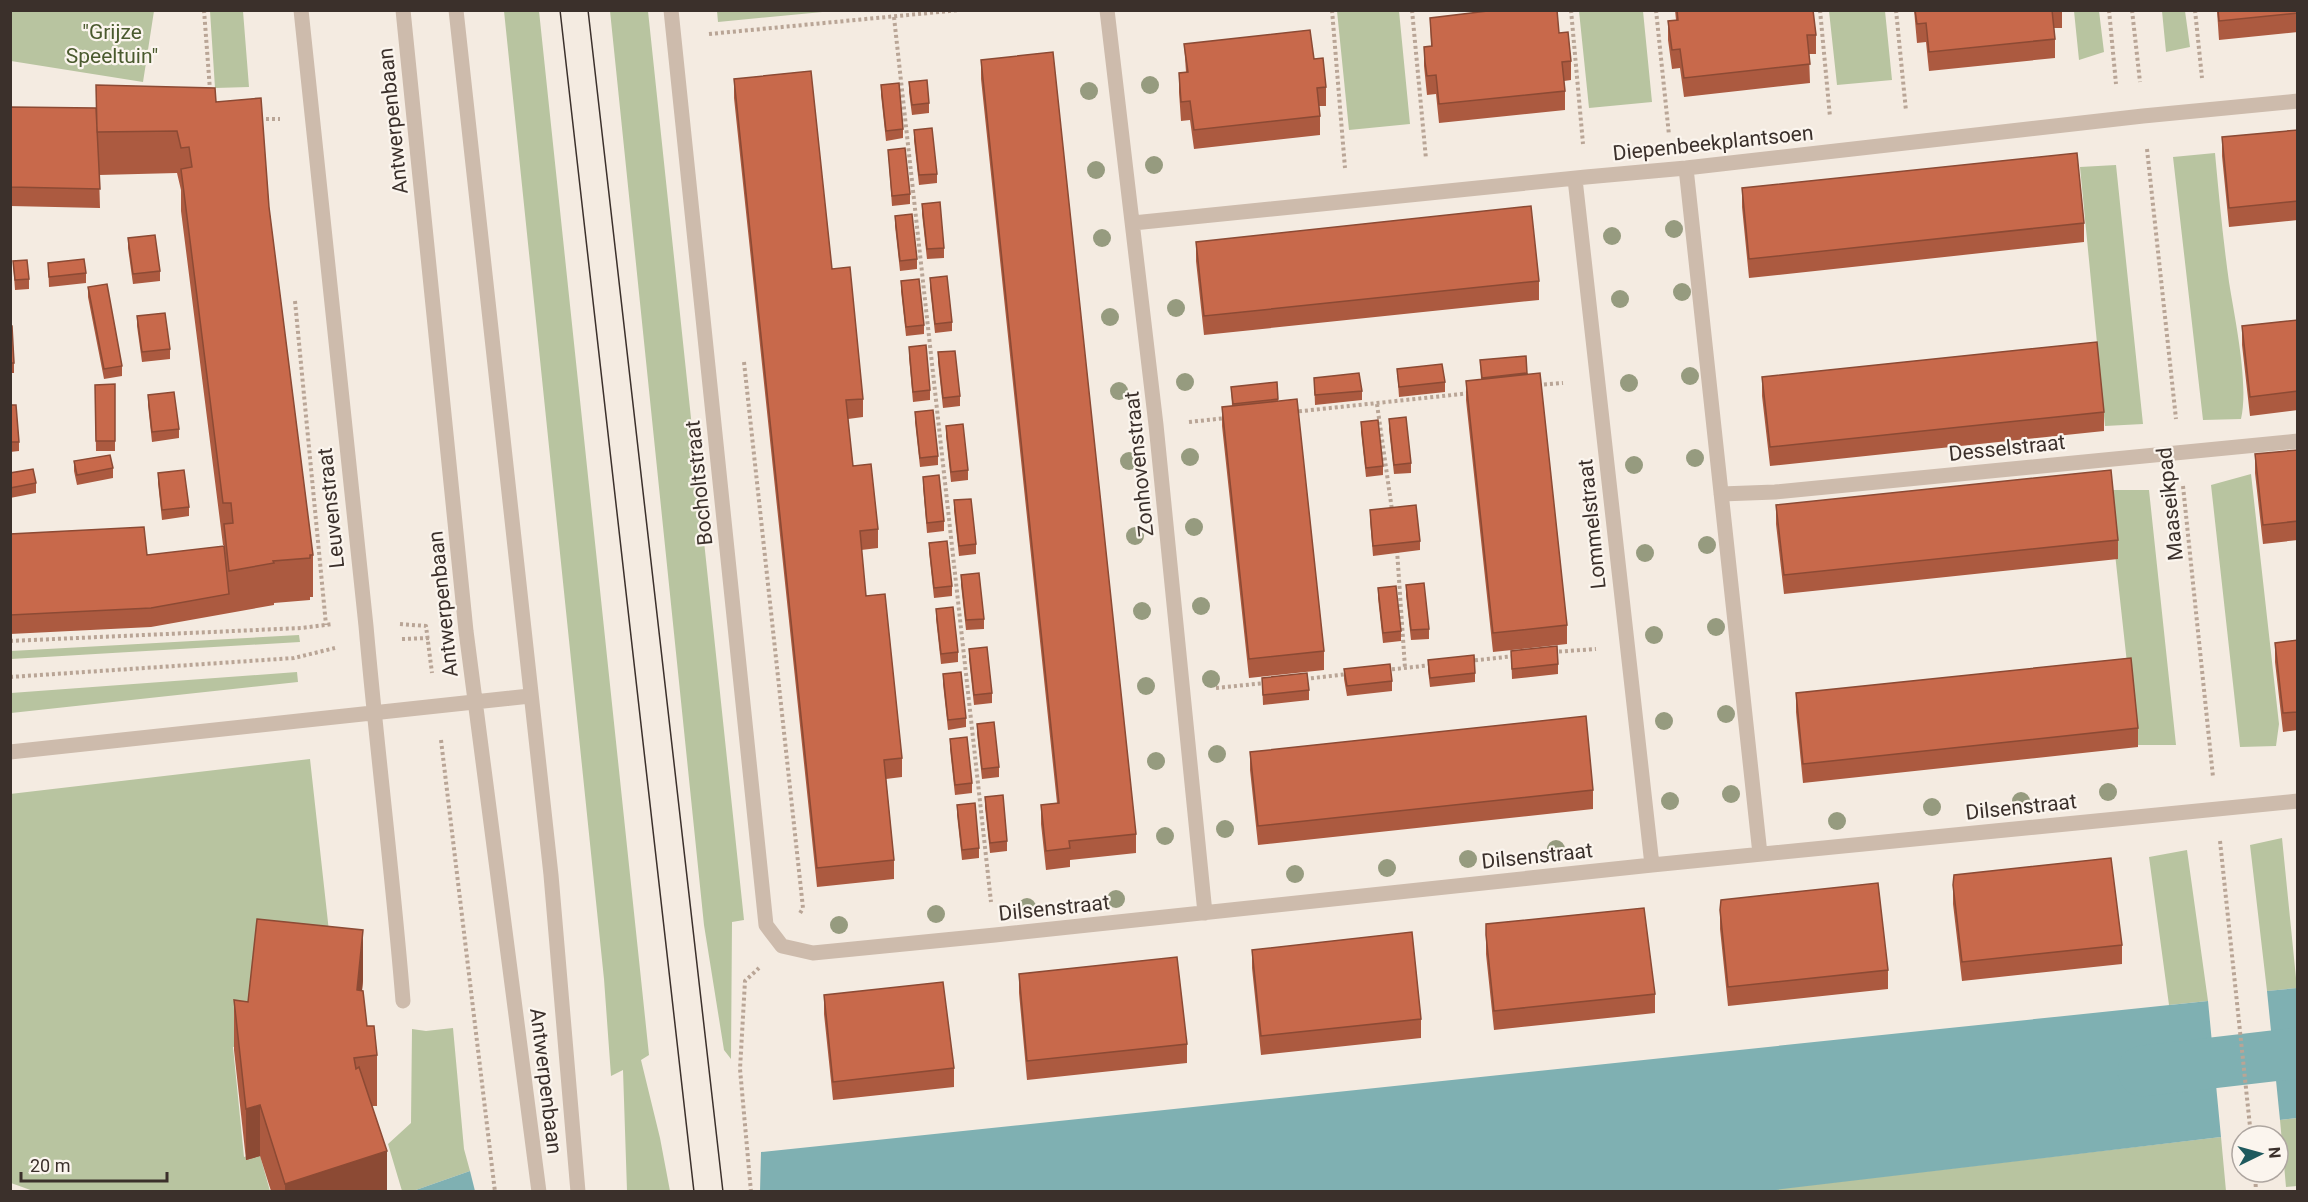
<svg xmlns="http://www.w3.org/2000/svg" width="2308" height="1202" viewBox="0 0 2308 1202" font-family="Roboto,sans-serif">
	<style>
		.green { fill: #b8c4a0 }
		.water { fill: #7fb0b2 }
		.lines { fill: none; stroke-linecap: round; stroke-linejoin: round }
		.canal { stroke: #7fb0b2; stroke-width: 51 }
		.path { stroke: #b9a596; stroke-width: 4; stroke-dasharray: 3 3; stroke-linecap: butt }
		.minor { stroke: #cdbbac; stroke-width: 15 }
		.tram { stroke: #3b302b; stroke-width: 1.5 }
		.tree { fill: #969b7f }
		.wall { fill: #ac5a40 }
		.shaded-wall { fill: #8c4a34 }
		.building { fill: #c8694b; stroke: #8c4a34; stroke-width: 1.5 }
		.labels { text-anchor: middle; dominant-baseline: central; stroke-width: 4.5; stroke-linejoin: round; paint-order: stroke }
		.park-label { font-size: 21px; fill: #4a5a2e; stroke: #fbf5ee }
		.street-label { font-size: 21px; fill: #3b302b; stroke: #fbf5ee }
	</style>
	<rect width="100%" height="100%" fill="#f4ebe1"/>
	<path class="green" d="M10,11H154L143,82L11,61Z
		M210,11H243L249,87L215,88Z
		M504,11H539L649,1055L641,1060L660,1138L670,1191H627L623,1070L611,1076L604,979Z
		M610,11H648L744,920L732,922L731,1059L724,1050L704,925Z
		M717,11V10L833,11L718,22Z
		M1337,11H1399L1410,124L1349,130Z
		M1579,11H1643L1652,102L1589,108Z
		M1829,11H1885L1892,80L1837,85Z
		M2074,11H2099L2104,52L2079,60Z
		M2162,11H2185L2190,47L2166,52Z
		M2215,153C2219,197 2223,239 2229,282C2235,320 2249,384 2241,419L2203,420L2173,157Z
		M2116,165L2143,424L2105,426L2080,167Z
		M2251,474L2279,724L2276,746L2240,747L2211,485Z
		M2108,490H2149L2176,745H2136Z
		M299,635L300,642L11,659V651Z
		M297,672L298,682L11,713V693Z
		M310,759L334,977L247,1046L233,1047L244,1157L259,1152L270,1191L36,1192L11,1183L10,794Z
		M2282,838L2297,988L2267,991L2250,845Z
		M2187,850L2208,1001L2169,1005L2149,857Z
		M453,1028L464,1149L470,1171L413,1191H402L388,1144L411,1123L412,1029L426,1031Z
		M2297,1118V1186L2286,1187L2280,1120Z
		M2221,1137L2226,1191H1758Z"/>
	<path class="water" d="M2297,988V1118L2280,1120L2267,991Z
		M2208,1001L2221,1137L1758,1192L760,1191L761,1152Z
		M470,1171L475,1191H413Z"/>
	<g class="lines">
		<path class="canal" d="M2143,1071L2298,1053"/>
		<path class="path" d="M204,10L210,90
			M1332,10L1345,168
			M1412,10L1426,159
			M1571,10L1583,144
			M1656,10L1669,135
			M1820,10L1830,117
			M1896,10L1906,111
			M2109,10L2116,84
			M2132,10L2140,82
			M2195,10L2202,78
			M894,17L991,902
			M709,34L960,10
			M260,119H280
			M2147,149L2176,419
			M295,301L326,625
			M744,362L803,908L799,915
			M1538,385L1563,383
			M1377,404L1392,510
			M1293,412L1471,393
			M1189,422L1226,418
			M2183,486L2213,777
			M1397,550L1405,668
			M400,624L426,626L432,673
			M402,639L430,638
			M10,641L301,628L333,624
			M1553,652L1596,649
			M1469,661L1515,656
			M1386,670L1432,665
			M10,677L294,658L335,648
			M1305,679L1348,674
			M1216,688L1265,683
			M441,740L495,1192
			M2220,841L2251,1136
			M2255,1172L2256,1192
			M751,1192L740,1069L745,981L759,968"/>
		<path class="minor" d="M301,10L366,626C377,751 393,876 403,1001
			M403,10L466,631L539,1192
			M456,10L551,875L578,1192
			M671,10L766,925L782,946L813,953L995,935L1652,865L2298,801
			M1107,10L1156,425L1205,913
			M1686,168L1760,854
			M1575,179L1652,865
			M1133,223L1586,177L1686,168L2143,116L2298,101
			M1721,494L1775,492L2298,441
			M10,752L530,696"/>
		<path class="tram" d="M560,10L694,1192
			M588,10L723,1192"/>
	</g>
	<g class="tree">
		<circle cx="1150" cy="85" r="9"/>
		<circle cx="1089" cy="91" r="9"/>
		<circle cx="1154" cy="165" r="9"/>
		<circle cx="1096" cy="170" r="9"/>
		<circle cx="1674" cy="229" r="9"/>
		<circle cx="1612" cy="236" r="9"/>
		<circle cx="1102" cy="238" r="9"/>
		<circle cx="1682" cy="292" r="9"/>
		<circle cx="1620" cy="299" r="9"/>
		<circle cx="1176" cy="308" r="9"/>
		<circle cx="1110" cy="317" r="9"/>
		<circle cx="1690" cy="376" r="9"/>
		<circle cx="1185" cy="382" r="9"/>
		<circle cx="1629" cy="383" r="9"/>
		<circle cx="1119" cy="391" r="9"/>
		<circle cx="1190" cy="457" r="9"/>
		<circle cx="1695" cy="458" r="9"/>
		<circle cx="1129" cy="461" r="9"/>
		<circle cx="1634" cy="465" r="9"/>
		<circle cx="1194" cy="527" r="9"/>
		<circle cx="1135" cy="536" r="9"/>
		<circle cx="1707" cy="545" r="9"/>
		<circle cx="1645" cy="553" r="9"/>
		<circle cx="1201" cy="606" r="9"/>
		<circle cx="1142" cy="611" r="9"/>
		<circle cx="1716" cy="627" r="9"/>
		<circle cx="1654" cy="635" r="9"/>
		<circle cx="1211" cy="679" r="9"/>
		<circle cx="1146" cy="686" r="9"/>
		<circle cx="1726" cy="714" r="9"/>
		<circle cx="1664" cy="721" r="9"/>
		<circle cx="1217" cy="754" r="9"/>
		<circle cx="1156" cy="761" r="9"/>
		<circle cx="2108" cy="792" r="9"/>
		<circle cx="1731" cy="794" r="9"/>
		<circle cx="1670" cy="801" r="9"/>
		<circle cx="2021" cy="801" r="9"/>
		<circle cx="1932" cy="807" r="9"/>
		<circle cx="1837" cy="821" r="9"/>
		<circle cx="1225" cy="829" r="9"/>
		<circle cx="1165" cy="836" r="9"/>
		<circle cx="1556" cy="849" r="9"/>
		<circle cx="1468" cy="859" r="9"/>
		<circle cx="1387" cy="868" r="9"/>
		<circle cx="1295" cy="874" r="9"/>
		<circle cx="1116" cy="899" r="9"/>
		<circle cx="1027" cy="907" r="9"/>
		<circle cx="936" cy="914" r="9"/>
		<circle cx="839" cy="925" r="9"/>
	</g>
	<path class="wall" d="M1675,10H1813L1816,35V54H1809L1810,83L1684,97L1680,68L1672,69L1668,40V21L1676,20Z
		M1914,10H2062V28H2054L2055,39V58L1929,71L1926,42L1917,43Z
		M2207,10H2298V32L2219,40L2217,11L2207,12Z
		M1430,18L1559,33L1571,61V80L1564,81L1565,91V110L1439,123L1436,94L1427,95L1424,66V47L1431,46Z
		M1184,44L1314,59L1326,87V106H1319L1320,116V135L1194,149L1190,120L1181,121L1179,92V73L1186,72Z
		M981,60L1136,834V853L1070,860V867L1046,870L1041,824V805L1057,803L981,79Z
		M734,79L832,269L863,399V417L848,419L853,466L878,529V548L861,550L866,596L902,758V777L886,779L894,860V879L817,887L734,98Z
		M909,82L929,103V113L912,115L909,92Z
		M96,85L216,102L269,207L313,555V597H310V600L274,603V605L151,627L10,634V534L147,555L224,547V545H223L181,211V190L177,173L99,175L100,208L10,206V107L96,109Z
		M881,85L903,129V138L886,141L881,95Z
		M914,130L937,174V183L919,185L914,140Z
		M2298,130V220L2229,227L2222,156V137Z
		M888,150L910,194V204L892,206Z
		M1742,188L2084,223V242L1749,278L1742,207Z
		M922,204L944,248V258L927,259L922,214Z
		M895,216L917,259V269L900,271L895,226Z
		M128,238L160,271V281L133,284L128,248Z
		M1196,242L1539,281V300L1204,335L1196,261Z
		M13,261L29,279V289L15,290Z
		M48,263L86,273V283L49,287Z
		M930,278L952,322V331L935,333L930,288Z
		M901,281L924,325V334L906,336L901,291Z
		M88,287L122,366V376L104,379L88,297Z
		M137,316L170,349V359L142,362L137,326Z
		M2298,320V410L2250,416L2242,345V326Z
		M10,326L14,363V373H10Z
		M909,347L930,390V400L913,402L909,357Z
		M938,352L960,396V406L943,408L938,362Z
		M1526,356L1527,375L1567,625V644L1493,652L1466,400V381L1481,380L1480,360Z
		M1397,369L1445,382V392L1399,397Z
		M1762,377L2104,412V431L1770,466L1762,396Z
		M1314,378L1362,391V400L1315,405Z
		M1277,382L1278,401L1324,651V670L1249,678L1222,426V407L1232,406L1231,387Z
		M115,384V451H96L95,385Z
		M148,395L179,429V438L152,442L148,405Z
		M10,405L19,442V451L10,452Z
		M915,412L938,456V465L920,467L915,422Z
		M1389,419L1411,463V473L1394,474L1389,429Z
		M1361,422L1383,466V475L1366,477L1361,432Z
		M946,426L968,470V480L951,482L946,436Z
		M2298,450V540L2263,544L2255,473V454Z
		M74,461L113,468V478L77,485L74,471Z
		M10,473L36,483V493L10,498Z
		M158,473L189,507V516L162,520L158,483Z
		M923,477L944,521V531L927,533L923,487Z
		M954,500L976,544V554L959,556L954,510Z
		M1776,505L2118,540V559L1784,594L1776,524Z
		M1370,510L1420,541V550L1373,556L1370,520Z
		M929,543L952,586V596L934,598L929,552Z
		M961,575L984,619V629L966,630L961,585Z
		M1406,585L1429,629V639L1411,640L1406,595Z
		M1378,588L1401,631V641L1383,643L1378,598Z
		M936,609L958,652V662L941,664L936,619Z
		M2298,640V730L2283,732L2275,662V643Z
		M969,649L992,693V703L974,705L969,659Z
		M1511,651L1558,664V674L1512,679Z
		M1428,660L1475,673V682L1430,687L1428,670Z
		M1344,669L1392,681V691L1347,696L1344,679Z
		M943,674L966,718V727L948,730L943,684Z
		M1262,678L1309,690V700L1263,705Z
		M1796,693L2138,728V747L1803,783L1796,712Z
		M977,724L999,767V777L982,779L977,733Z
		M950,739L972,783V793L955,795L950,749Z
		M1250,752L1593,790V809L1258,845L1250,770Z
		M985,797L1007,841V851L990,853L985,807Z
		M957,805L979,848V858L962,860L957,815Z
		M1953,885L2122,945V964L1962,981L1953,904Z
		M1720,910L1888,970V989L1728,1006L1720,929Z
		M1486,935L1655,994V1013L1494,1030L1486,954Z
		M1252,950L1421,1019V1038L1261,1055L1252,968Z
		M1019,974L1187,1044V1063L1027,1080L1019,993Z
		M363,980L362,991L367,1026L377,1055V1106H372L387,1191H271L260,1156L246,1160L234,1050V1000L248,1002Z
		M824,995L954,1068V1087L833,1100L824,1014Z"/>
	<path class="shaded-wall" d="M363,930V980L357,1040V990Z
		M260,1105V1156L246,1160V1109Z
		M387,1151V1191H285V1184Z"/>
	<path class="building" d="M1496,10H1557L1559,33L1568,32L1571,61L1562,62L1565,91L1439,104L1436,75L1427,76L1425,62L1424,47L1432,46L1430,18Z
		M1677,10H1813L1816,35H1807L1810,64L1684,78L1680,49L1672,50L1668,21L1678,20Z
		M1915,10H2052L2055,39L1929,52L1926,23L1917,24Z
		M2218,10H2298V13L2219,21Z
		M1310,30L1314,59L1323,58L1326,87L1317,88L1320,116L1194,130L1190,101L1181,102L1179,73L1188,72L1184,44Z
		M1053,52L1136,834L1069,841L1070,848L1046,851L1041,805L1059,803L981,60Z
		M811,71L832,269L850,267L863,399L846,400L853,466L871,464L878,529L860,531L866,596L885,594L902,758L884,760L894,860L817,868L734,79Z
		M927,80L929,103L912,105L909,82Z
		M899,83L903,129L886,131L881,85Z
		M96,85L215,88L216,102L261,98L269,207L313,555H310V558L273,561L274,563L229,571L224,524L233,523L231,503H223L181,169L192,167L189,147L181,148L177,131L97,132Z
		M10,107L96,108L100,189L10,187Z
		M932,128L937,174L919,175L914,130Z
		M2298,130V201L2229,208L2222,137Z
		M905,148L910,194L892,196L888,150Z
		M2077,153L2084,223L1749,259L1742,188Z
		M940,202L944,248L927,249L922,204Z
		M1531,206L1539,281L1204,316L1196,242Z
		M912,214L917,259L900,261L895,216Z
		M155,235L160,271L133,274L128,238Z
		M84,259L86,273L49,277L48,263Z
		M27,260L29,279L15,280L13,261Z
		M947,276L952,322L935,324L930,278Z
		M919,279L924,325L906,327L901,281Z
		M107,284L122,366L104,369L88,287Z
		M165,313L170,349L142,352L137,316Z
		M2298,320V391L2250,397L2242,326Z
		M10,326H12L14,363H10Z
		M2097,342L2104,412L1770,447L1762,377Z
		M926,345L930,390L913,392L909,347Z
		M955,351L960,396L943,398L938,352Z
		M1526,356L1527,373L1482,378L1480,360Z
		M1442,364L1445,382L1399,387L1397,369Z
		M1359,373L1362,391L1315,395L1314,378Z
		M1540,373L1567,625L1493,633L1466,381Z
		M1277,382L1278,399L1233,404L1231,387Z
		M115,384V441H96L95,385Z
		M174,392L179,429L152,432L148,395Z
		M1297,399L1324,651L1249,659L1222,407Z
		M10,405H16L19,442H10Z
		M933,410L938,456L920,458L915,412Z
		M1406,417L1411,463L1394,465L1389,419Z
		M1378,420L1383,466L1366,468L1361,422Z
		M963,424L968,470L951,472L946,426Z
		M2298,450V521L2263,525L2255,454Z
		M110,455L113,468L77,475L74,461Z
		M33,469L36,483L10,488V473Z
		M184,470L189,507L162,510L158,473Z
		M2111,470L2118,540L1784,575L1776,505Z
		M939,475L944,521L927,523L923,477Z
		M971,499L976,544L959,546L954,500Z
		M1416,505L1420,541L1373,546L1370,510Z
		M144,527L147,555L224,546L229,594L151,608L10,615V534Z
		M947,541L952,586L934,588L929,543Z
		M979,573L984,619L966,620L961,575Z
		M1424,583L1429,629L1411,630L1406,585Z
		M1396,586L1401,631L1383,633L1378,588Z
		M953,607L958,652L941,654L936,609Z
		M2298,640V712L2283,713L2275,643Z
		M1557,646L1558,664L1512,669L1511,651Z
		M987,647L992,693L974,695L969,649Z
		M1474,655L1475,673L1430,678L1428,660Z
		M2131,658L2138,728L1803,764L1796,693Z
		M1390,664L1392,681L1347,686L1344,669Z
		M961,672L966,718L948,720L943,674Z
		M1307,673L1309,690L1263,695L1262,678Z
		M1586,716L1593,790L1258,826L1250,752Z
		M994,722L999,767L982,769L977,724Z
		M967,737L972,783L955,785L950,739Z
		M1003,795L1007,841L990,843L985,797Z
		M975,803L979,848L962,850L957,805Z
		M2111,858L2122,945L1962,962L1953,885L1954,875Z
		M1878,883L1888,970L1728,987L1720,910L1721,900Z
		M1644,908L1655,994L1494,1011L1486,935V924Z
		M257,919L363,930L357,990L363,991L367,1026H374L377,1055L354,1058L356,1069L359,1067L387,1151L285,1184L260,1105L246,1109L234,1000L248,1002Z
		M1412,932L1421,1019L1261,1036L1252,950Z
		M1177,957L1187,1044L1027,1061L1019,974Z
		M943,982L954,1068L833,1082L824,995Z"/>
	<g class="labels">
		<g class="park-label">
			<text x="112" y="32">"Grijze<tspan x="112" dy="24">Speeltuin"</tspan></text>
		</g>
		<g class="street-label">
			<text transform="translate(393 121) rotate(-96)">Antwerpenbaan</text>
			<text transform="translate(1713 143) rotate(-6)">Diepenbeekplantsoen</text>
			<text transform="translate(2007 448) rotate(-6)">Desselstraat</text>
			<text transform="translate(1139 464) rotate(-96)">Zonhovenstraat</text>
			<text transform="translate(699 483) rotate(-96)">Bocholtstraat</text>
			<text transform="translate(2170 504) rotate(-96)">Maaseikpad</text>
			<text transform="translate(331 508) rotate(-96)">Leuvenstraat</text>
			<text transform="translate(1592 524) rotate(-96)">Lommelstraat</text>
			<text transform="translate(443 604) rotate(-96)">Antwerpenbaan</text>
			<text transform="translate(2021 807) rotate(-6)">Dilsenstraat</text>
			<text transform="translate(1537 856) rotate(-6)">Dilsenstraat</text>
			<text transform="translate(1054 908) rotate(-6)">Dilsenstraat</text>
			<text transform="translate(546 1081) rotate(83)">Antwerpenbaan</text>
		</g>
	</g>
	<rect width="2308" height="1202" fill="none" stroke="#3b302b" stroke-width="24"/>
	<g transform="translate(2260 1154) rotate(85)"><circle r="28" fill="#fbf5ee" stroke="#aea6a0" stroke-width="1.5"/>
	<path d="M0-4.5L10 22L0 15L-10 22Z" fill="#1f5a5e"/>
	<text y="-9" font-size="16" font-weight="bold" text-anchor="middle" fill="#3b302b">N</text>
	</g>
	<path d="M21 1172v9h146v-9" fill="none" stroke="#3b302b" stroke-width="3"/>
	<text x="30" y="1172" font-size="18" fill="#3b302b" stroke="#fbf5ee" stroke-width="4.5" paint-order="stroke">20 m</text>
</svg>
